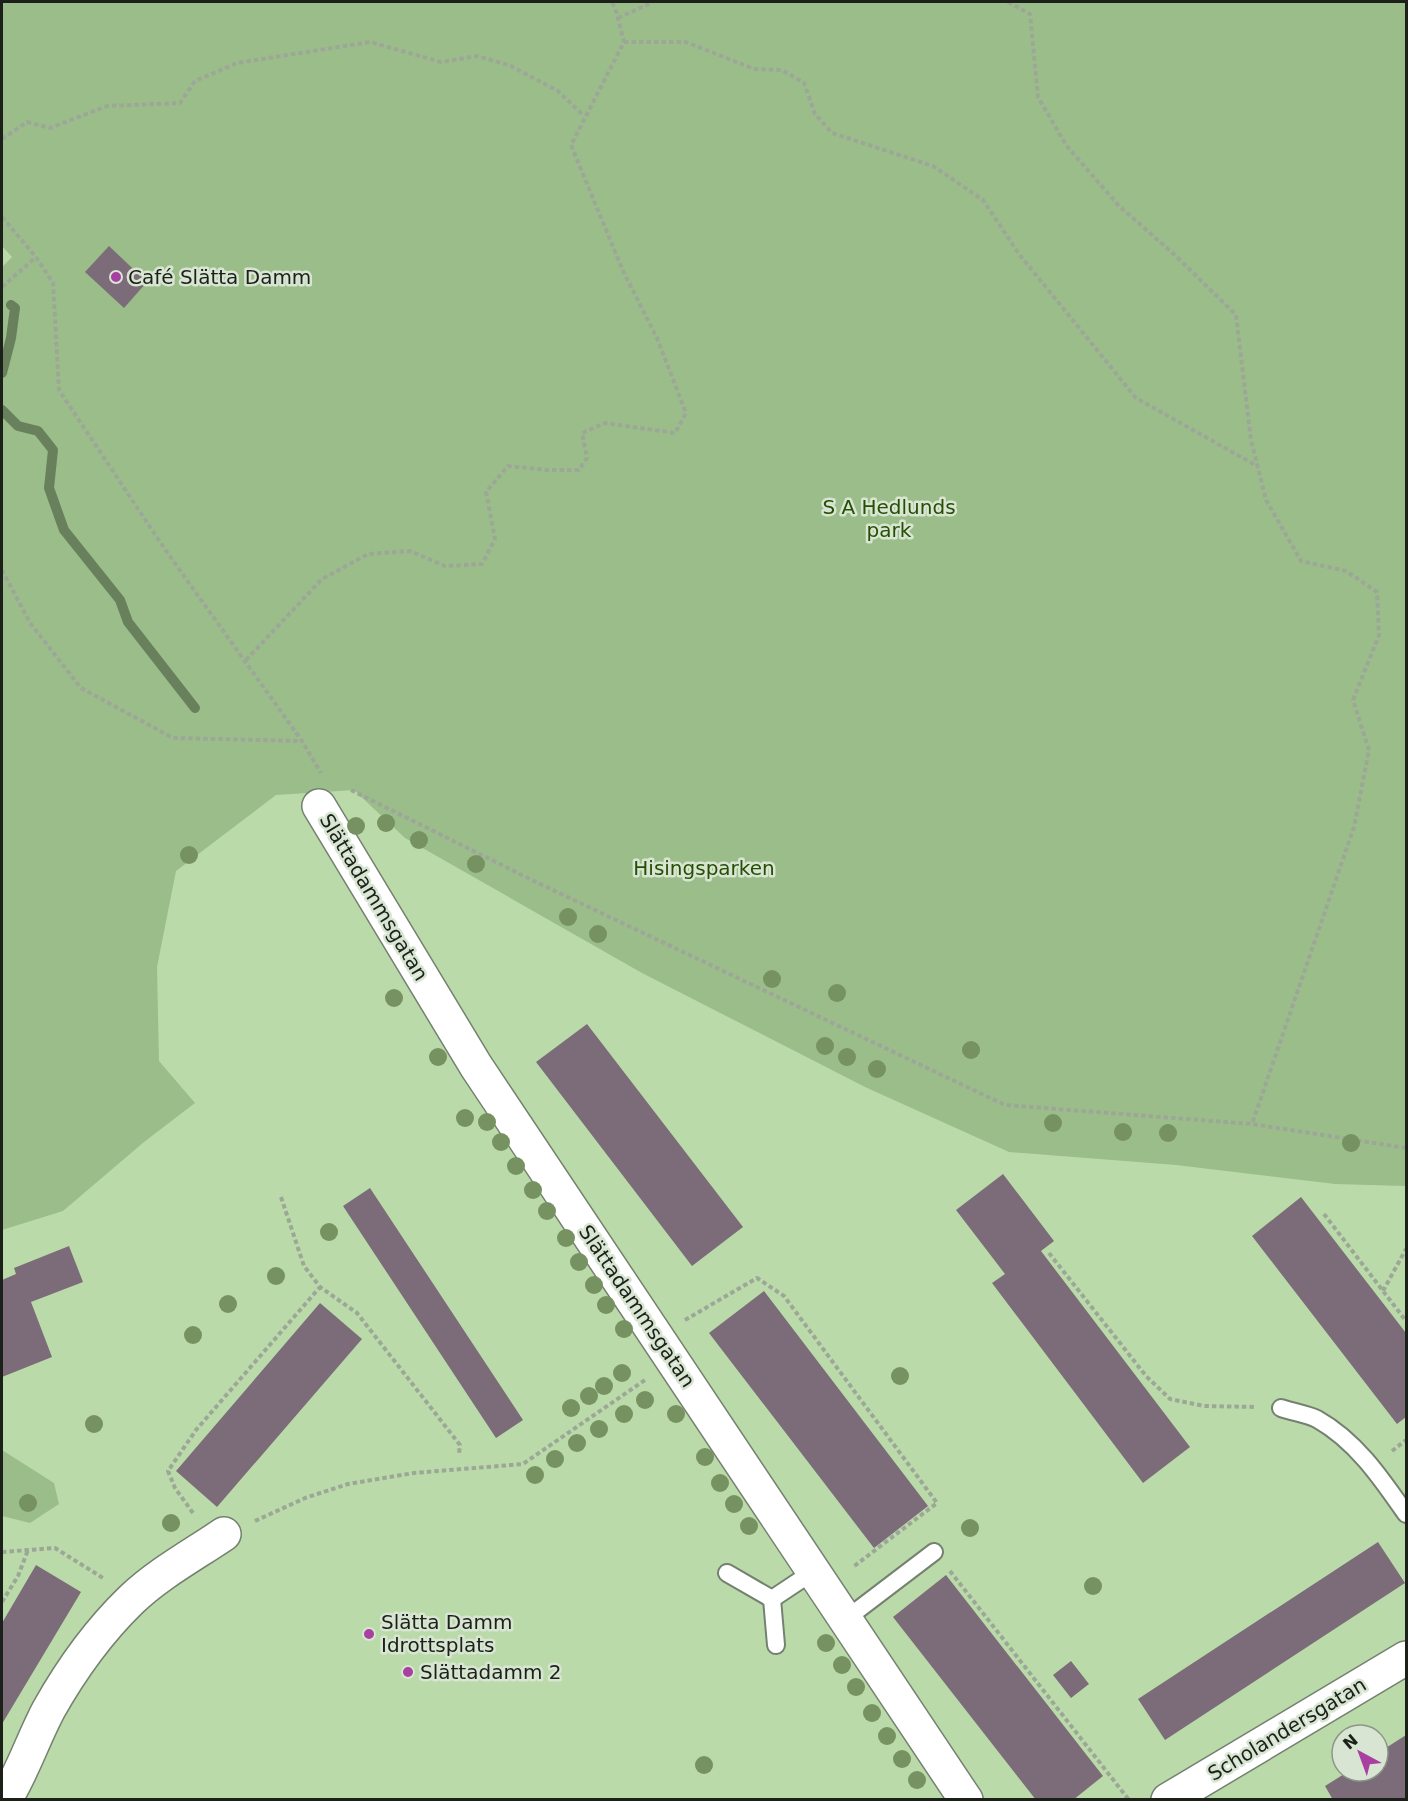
<svg xmlns="http://www.w3.org/2000/svg" width="1408" height="1801" viewBox="0 0 1408 1801" font-family="'DejaVu Sans',sans-serif">
	<style>
		.green { fill: #badba9; fill-rule: evenodd }
		.forest { fill: #9bbd8a }
		.lines { fill: none; stroke-linecap: round; stroke-linejoin: round }
		.stream { stroke: #68815c; stroke-width: 10 }
		.building { fill: #7c6c79 }
		.service-casing { stroke: #758170; stroke-width: 20 }
		.minor-casing { stroke: #758170; stroke-width: 36 }
		.path { stroke: #9da798; stroke-width: 4; stroke-dasharray: 4.5 3; stroke-linecap: butt }
		.service { stroke: #fff; stroke-width: 16 }
		.minor { stroke: #fff; stroke-width: 33 }
		.tree { fill: #769261 }
		.poi-dot { fill: #a83fa1; stroke: #d8e5d2; stroke-width: 2 }
		.labels { text-anchor: middle; dominant-baseline: central; stroke-width: 5; stroke-linejoin: round; paint-order: stroke }
		.poi-label { font-size: 20px; fill: #1b2019; stroke: #d8e5d2; text-anchor: start }
		.park-label { font-size: 20px; fill: #264f04; stroke: #d8e5d2 }
		.street-label { font-size: 20px; fill: #1b2019; stroke: #d8e5d2 }
	</style>
	<rect width="100%" height="100%" fill="#d8e5d2"/>
	<path class="green" d="M2,2H1406V1799L2,1800ZM1342,1735H1378V1771H1342Z"/>
	<path class="forest" d="M2,2H1406V1186L1335,1184L1176,1165L1009,1152L865,1087L642,973L405,838L354,790L276,795L176,871L157,967L159,1061L195,1103L144,1142L63,1211L2,1230V267L12,257L2,246Z
		M2,1450L54,1483L59,1504L30,1523L2,1516Z"/>
	<g class="lines">
		<path class="stream" d="M2,373L11,338L15,308L11,305
			M2,410L18,426L38,431L53,450L49,488L64,530L120,600L128,622L195,708"/>
	</g>
	<path class="building" d="M109,246L147,282L124,308L85,272Z
		M587,1024L743,1227L692,1266L536,1062Z
		M1003,1174L1054,1241L1041,1251L1190,1447L1143,1483L992,1283L1005,1274L956,1210Z
		M370,1188L523,1420L496,1438L343,1206Z
		M1301,1197L1406,1333V1417L1397,1424L1252,1236Z
		M69,1246L83,1282L31,1302L52,1357L2,1377V1280L16,1274L14,1268Z
		M764,1291L928,1506L874,1548L709,1333Z
		M320,1303L362,1339L217,1507L176,1471Z
		M1378,1542L1405,1583L1165,1740L1138,1699Z
		M36,1565L81,1592L2,1724V1623Z
		M946,1575L1103,1776L1073,1800H1036L893,1617Z
		M1071,1661L1089,1684L1071,1698L1053,1675Z
		M1406,1735V1800H1333L1325,1786L1349,1771H1378V1753Z"/>
	<g class="lines">
		<g class="service-casing">
			<path id="service" d="M1281,1408C1292,1412 1307,1414 1317,1419C1356,1441 1381,1478 1406,1514
				M727,1573L772,1599L776,1645
				M772,1599L814,1571
				M846,1619L934,1552"/>
		</g>
		<g class="minor-casing">
			<path id="minor" d="M319,806L476,1066L966,1800
				M5,1800C23,1771 33,1739 49,1709C71,1670 99,1631 131,1600C158,1574 193,1555 224,1534
				M1168,1800L1406,1658"/>
		</g>
		<path class="path" d="M1008,2L1030,14L1038,97L1066,145L1118,205L1176,256L1236,315L1251,440L1266,500L1301,561L1346,571L1377,592L1379,635L1353,700L1369,750L1354,827L1252,1124
			M618,18L653,2
			M624,42H686L754,69L782,70L804,83L815,114L832,133L933,166L983,200L1019,254L1136,398L1257,466
			M2,139L27,122L50,128L107,106L180,103L195,81L237,63L370,42L441,62L477,56L509,65L558,91L584,116
			M2,217L36,257L53,283L59,390L164,548L302,741L321,773
			M2,287L36,257
			M2,570L30,623L81,688L173,738L302,741
			M246,660L322,579L368,554L410,551L445,566L482,564L495,539L486,492L508,466L548,470H579L587,458L582,433L605,423L675,433L686,413L657,338L623,271L571,145L624,42L615,7L611,2
			M351,790L536,882L1005,1105L1252,1124L1406,1148
			M281,1197L304,1266L320,1287L357,1313L460,1445L459,1453
			M1324,1214L1406,1321
			M1049,1253L1146,1376L1170,1399L1204,1406L1256,1407
			M1383,1291L1406,1249
			M685,1320L757,1278L784,1296L937,1503L853,1567
			M1392,1451L1406,1440
			M193,1513L175,1488L168,1471L196,1430L320,1287
			M255,1521L305,1498L348,1484L414,1473L523,1464L645,1380
			M2,1552L55,1548L103,1578
			M950,1571L1129,1800
			M2,1602L18,1576L28,1550"/>
		<use href="#service" class="service"/>
		<use href="#minor" class="minor"/>
	</g>
	<g class="tree">
		<circle cx="386" cy="823" r="9"/>
		<circle cx="356" cy="826" r="9"/>
		<circle cx="419" cy="840" r="9"/>
		<circle cx="189" cy="855" r="9"/>
		<circle cx="476" cy="864" r="9"/>
		<circle cx="568" cy="917" r="9"/>
		<circle cx="598" cy="934" r="9"/>
		<circle cx="772" cy="979" r="9"/>
		<circle cx="837" cy="993" r="9"/>
		<circle cx="394" cy="998" r="9"/>
		<circle cx="825" cy="1046" r="9"/>
		<circle cx="971" cy="1050" r="9"/>
		<circle cx="438" cy="1057" r="9"/>
		<circle cx="847" cy="1057" r="9"/>
		<circle cx="877" cy="1069" r="9"/>
		<circle cx="465" cy="1118" r="9"/>
		<circle cx="487" cy="1122" r="9"/>
		<circle cx="1053" cy="1123" r="9"/>
		<circle cx="1123" cy="1132" r="9"/>
		<circle cx="1168" cy="1133" r="9"/>
		<circle cx="501" cy="1142" r="9"/>
		<circle cx="1351" cy="1143" r="9"/>
		<circle cx="516" cy="1166" r="9"/>
		<circle cx="533" cy="1190" r="9"/>
		<circle cx="547" cy="1211" r="9"/>
		<circle cx="329" cy="1232" r="9"/>
		<circle cx="566" cy="1238" r="9"/>
		<circle cx="579" cy="1262" r="9"/>
		<circle cx="276" cy="1276" r="9"/>
		<circle cx="594" cy="1285" r="9"/>
		<circle cx="228" cy="1304" r="9"/>
		<circle cx="606" cy="1305" r="9"/>
		<circle cx="624" cy="1329" r="9"/>
		<circle cx="193" cy="1335" r="9"/>
		<circle cx="622" cy="1373" r="9"/>
		<circle cx="900" cy="1376" r="9"/>
		<circle cx="604" cy="1386" r="9"/>
		<circle cx="589" cy="1396" r="9"/>
		<circle cx="645" cy="1400" r="9"/>
		<circle cx="571" cy="1408" r="9"/>
		<circle cx="624" cy="1414" r="9"/>
		<circle cx="676" cy="1414" r="9"/>
		<circle cx="94" cy="1424" r="9"/>
		<circle cx="599" cy="1429" r="9"/>
		<circle cx="577" cy="1443" r="9"/>
		<circle cx="705" cy="1457" r="9"/>
		<circle cx="555" cy="1459" r="9"/>
		<circle cx="535" cy="1475" r="9"/>
		<circle cx="720" cy="1483" r="9"/>
		<circle cx="28" cy="1503" r="9"/>
		<circle cx="734" cy="1504" r="9"/>
		<circle cx="171" cy="1523" r="9"/>
		<circle cx="749" cy="1526" r="9"/>
		<circle cx="970" cy="1528" r="9"/>
		<circle cx="1093" cy="1586" r="9"/>
		<circle cx="826" cy="1643" r="9"/>
		<circle cx="842" cy="1665" r="9"/>
		<circle cx="856" cy="1687" r="9"/>
		<circle cx="872" cy="1713" r="9"/>
		<circle cx="887" cy="1736" r="9"/>
		<circle cx="902" cy="1759" r="9"/>
		<circle cx="704" cy="1765" r="9"/>
		<circle cx="917" cy="1780" r="9"/>
	</g>
	<g class="poi-dot">
		<circle cx="116" cy="277" r="6"/>
		<circle cx="369" cy="1634" r="6"/>
		<circle cx="408" cy="1672" r="6"/>
	</g>
	<g class="labels">
		<g class="poi-label">
			<text x="128" y="277">Café Slätta Damm</text>
			<text x="381" y="1622">Slätta Damm<tspan x="381" dy="23">Idrottsplats</tspan></text>
			<text x="420" y="1672">Slättadamm 2</text>
		</g>
		<g class="park-label">
			<text x="889" y="507">S A Hedlunds<tspan x="889" dy="23">park</tspan></text>
			<text x="704" y="868">Hisingsparken</text>
		</g>
		<g class="street-label">
			<text transform="translate(374 897) rotate(59)">Slättadammsgatan</text>
			<text transform="translate(637 1306) rotate(56)">Slättadammsgatan</text>
			<text transform="translate(1287 1729) rotate(-31)">Scholandersgatan</text>
		</g>
	</g>
	<rect width="1408" height="1801" fill="none" stroke="#1b2019" stroke-width="6"/>
	<g transform="translate(1360 1753) rotate(319)"><circle r="28" fill="#d8e5d2" stroke="#8c9688" stroke-width="1.5"/>
	<path d="M0-4.5L10 22L0 15L-10 22Z" fill="#a83fa1"/>
	<text y="-9" font-size="16" font-weight="bold" text-anchor="middle" fill="#1b2019">N</text>
	</g>
</svg>
